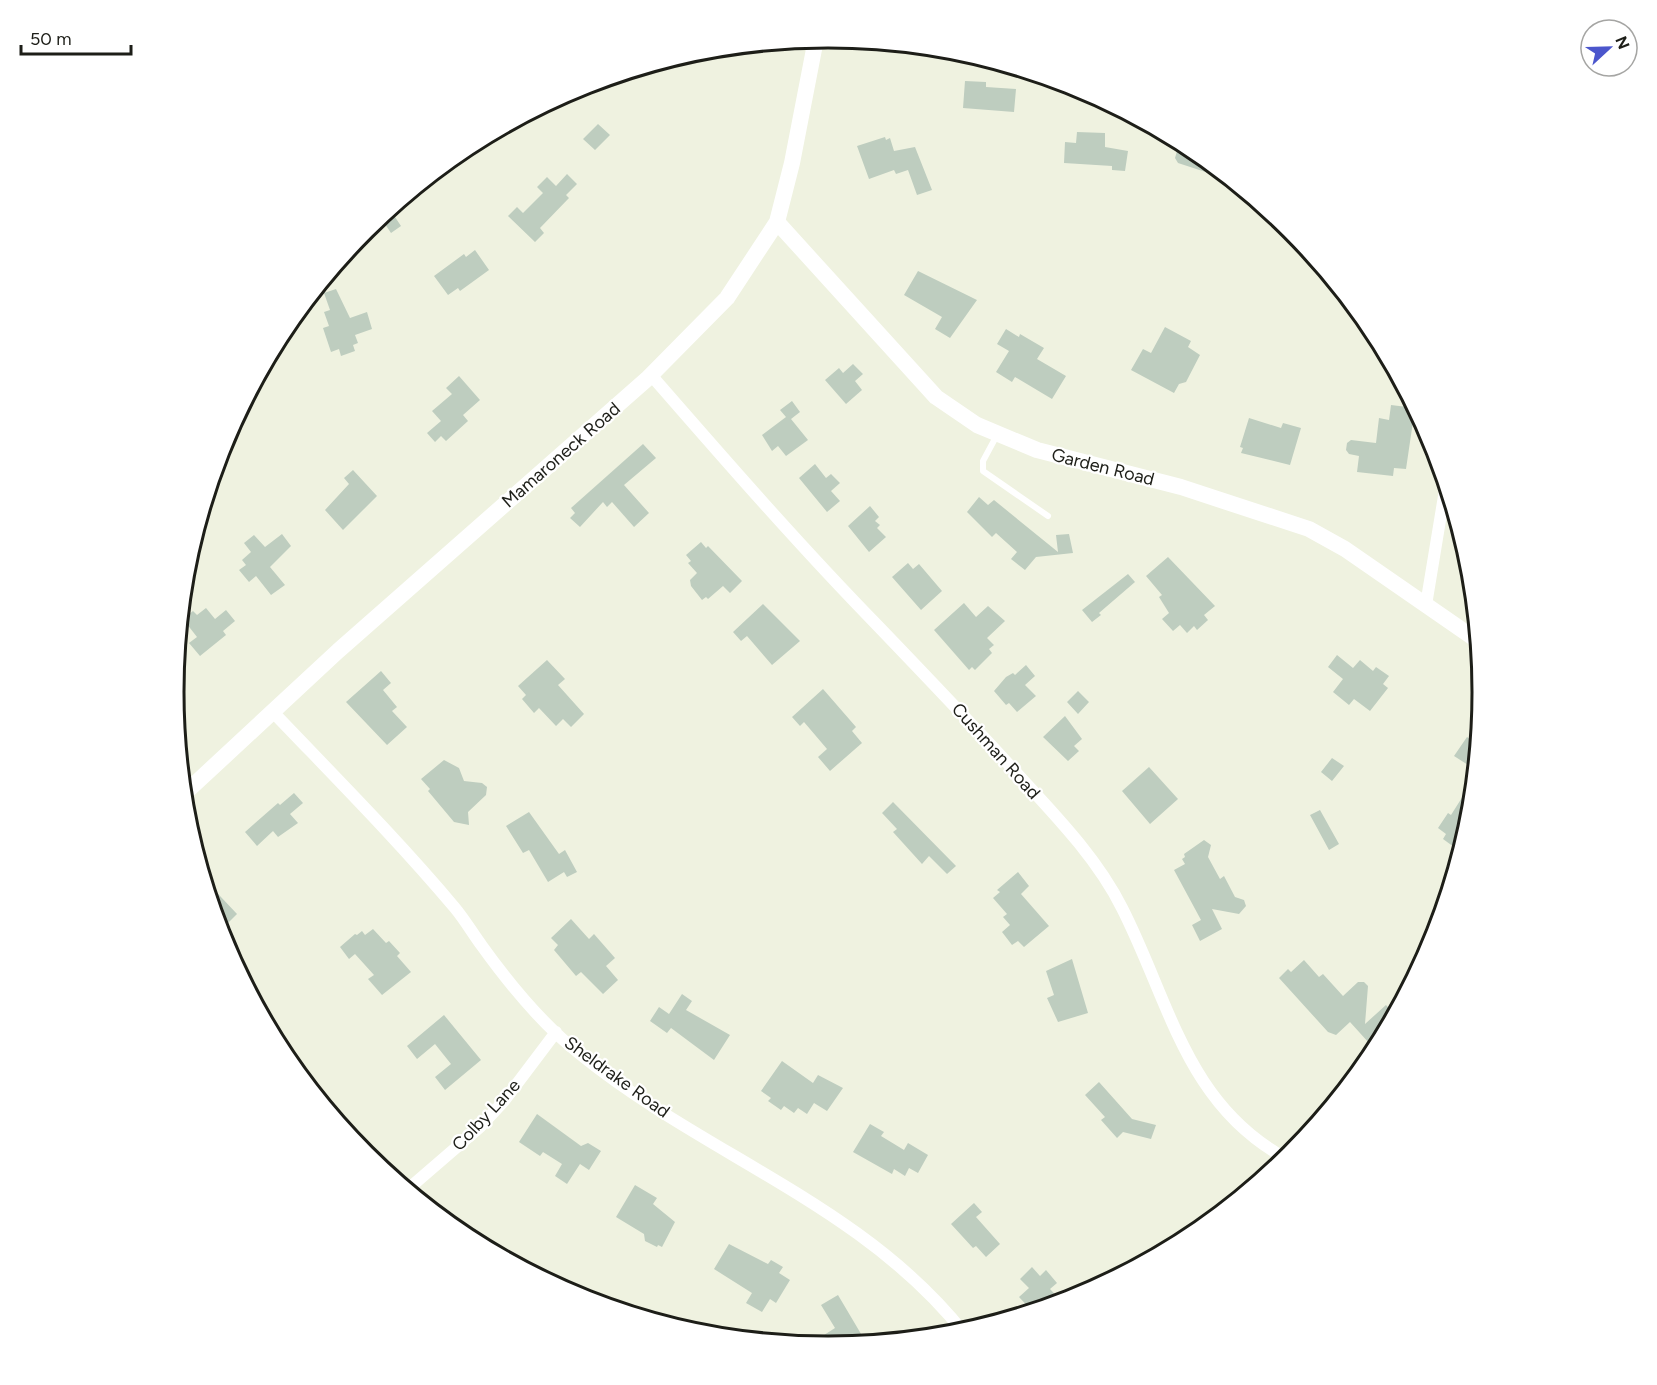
<svg xmlns="http://www.w3.org/2000/svg" width="1657" height="1385" viewBox="0 0 1657 1385" font-family="Figtree,sans-serif">
	<style>
		.building { fill: #becdbf }
		.lines { fill: none; stroke-linecap: round; stroke-linejoin: round }
		.lane { stroke: #fff; stroke-width: 6 }
		.street { stroke: #fff; stroke-width: 12 }
		.secondary { stroke: #fff; stroke-width: 16 }
		.labels { text-anchor: middle; dominant-baseline: central; stroke-width: 4.5; stroke-linejoin: round; paint-order: stroke }
		.street-label { font-size: 18px; fill: #1d1e18; stroke: #fff }
		.rim { fill: none; stroke: #1d1e18; stroke-width: 3 }
	</style>
	<rect width="100%" height="100%" fill="#eff2e0"/>
	<path class="building" d="M965,81L986,82V87L1016,89L1014,112L963,108Z
		M598,124L610,135L595,150L583,139Z
		M1077,132L1105,133V147L1128,151L1125,171L1112,170V166L1064,163L1065,142L1076,143Z
		M885,137L886,140L890,138L894,151L915,147L932,190L917,195L908,170L896,174L894,170L869,179L857,146Z
		M1180,141L1193,148L1230,180L1178,163L1175,158Z
		M567,174L577,184L566,195L569,198L540,228L544,233L535,242L508,216L517,207L523,213L543,193L537,187L547,177L556,186Z
		M393,214L401,226L391,233L383,221Z
		M475,250L489,270L460,291L458,288L448,295L434,276L464,254L466,257Z
		M918,271L977,300L950,338L935,329L942,317L904,295Z
		M336,289L350,318L367,312L372,329L355,335L358,343L353,345L355,351L341,356L339,349L331,352L323,328L329,326L324,312L330,310L324,293Z
		M1165,327L1191,341L1188,347L1200,355L1186,382L1179,384L1174,393L1131,370L1143,349L1151,353Z
		M1006,329L1019,337L1020,334L1044,348L1037,359L1066,376L1052,399L1015,377L1012,382L996,372L1009,351L997,344Z
		M853,364L863,374L855,381L862,390L846,404L825,380L839,368L843,373Z
		M459,376L480,400L463,415L468,421L446,441L441,436L435,442L427,433L441,421L432,411L452,394L446,388Z
		M792,401L800,412L791,419L808,440L786,456L778,446L772,451L762,435L786,417L780,410Z
		M1391,405L1415,408L1406,469L1394,468L1393,476L1357,472L1359,456L1349,454L1346,450L1347,443L1351,440L1376,443L1379,418L1389,420Z
		M1249,418L1281,428L1283,423L1301,428L1290,465L1241,453L1243,448L1240,447Z
		M643,444L656,458L624,485L649,513L634,527L612,502L607,507L603,502L580,527L570,518L575,513L571,508Z
		M815,464L826,478L831,474L840,483L831,491L840,501L827,512L799,478Z
		M353,470L377,496L343,530L325,510L349,484L344,478Z
		M979,497L988,505L994,500L1058,552L1056,535L1069,534L1073,553L1036,557L1025,570L1011,559L1017,552L996,533L992,537L967,512Z
		M870,506L879,517L875,521L880,525L877,528L886,537L869,552L848,526Z
		M282,534L291,546L270,567L285,585L271,595L256,576L249,582L239,570L246,565L242,560L251,552L244,543L254,535L265,547Z
		M701,542L706,548L708,546L742,581L730,593L723,586L708,599L706,597L702,600L691,586L690,580L697,573L688,563L691,561L686,555Z
		M1168,557L1215,606L1204,615L1208,620L1197,630L1194,626L1187,633L1180,625L1173,631L1162,619L1169,613L1159,597L1162,595L1146,576Z
		M908,563L913,569L919,564L942,591L921,610L892,577Z
		M1128,574L1135,582L1099,613L1101,615L1092,622L1082,610Z
		M964,603L976,617L988,606L1005,621L987,638L994,645L989,649L992,653L975,670L972,667L969,670L934,630Z
		M763,604L800,641L772,665L747,636L741,641L733,632Z
		M206,608L215,619L226,610L235,621L223,631L226,635L200,656L189,643L197,637L183,619L193,611L197,615Z
		M1337,655L1353,668L1360,660L1373,671L1376,667L1389,676L1383,684L1388,688L1370,711L1354,699L1349,705L1333,692L1343,679L1328,667Z
		M547,660L565,679L558,685L584,714L571,727L563,719L556,726L539,708L534,713L522,699L526,695L518,686Z
		M1026,665L1035,676L1025,685L1036,696L1017,712L1009,703L1006,705L994,691L1006,677L1013,673L1015,675Z
		M381,671L391,683L383,690L397,707L392,711L407,727L387,745L346,702Z
		M823,689L856,727L852,731L862,743L830,771L818,757L827,749L804,722L800,726L792,717Z
		M1078,691L1089,702L1078,714L1067,702Z
		M1065,716L1082,739L1074,746L1079,751L1068,761L1043,737Z
		M1467,737L1478,745L1476,770L1454,756Z
		M1332,758L1344,766L1332,781L1321,772Z
		M444,760L459,768L464,781L482,783L487,787L486,795L468,812L469,825L454,822L428,791L430,789L421,779Z
		M1149,767L1178,799L1150,824L1122,791Z
		M1475,777L1472,804L1461,822L1469,828L1463,846L1458,842L1454,847L1443,839L1446,834L1438,828L1448,813L1451,815Z
		M294,793L303,803L290,814L298,823L278,837L273,831L257,846L245,832L278,803L280,805Z
		M893,802L956,866L947,874L929,856L922,864L893,832L897,829L882,813Z
		M1320,810L1339,844L1329,850L1310,815Z
		M529,812L559,854L565,850L577,872L567,877L564,872L548,882L529,850L523,853L506,826Z
		M1204,840L1211,845L1208,857L1220,879L1224,876L1235,897L1244,900L1246,906L1239,914L1212,909L1222,929L1200,941L1192,925L1201,920L1174,870L1185,864L1182,859L1185,857L1184,854Z
		M1018,872L1029,886L1021,894L1049,926L1024,947L1018,941L1012,945L1002,932L1010,925L1003,917L1007,914L993,898L1000,892L997,890Z
		M204,879L237,914L220,931L217,923Z
		M571,919L589,939L594,934L615,958L606,966L618,980L603,994L581,972L576,976L554,950L558,945L551,938Z
		M373,929L386,943L389,941L400,953L397,956L411,972L382,995L368,979L374,975L355,954L349,959L340,947L355,934L357,935L362,931L365,935Z
		M1072,959L1088,1013L1058,1022L1047,998L1054,995L1046,971Z
		M1304,960L1319,977L1323,974L1343,996L1358,982H1364L1368,986L1365,1024L1386,1005L1395,1015L1391,1023L1369,1043L1350,1022L1336,1035L1328,1032L1279,978L1288,969L1291,972Z
		M682,994L692,1001L686,1010L730,1035L714,1060L671,1028L667,1033L650,1021L659,1007L669,1014Z
		M444,1015L481,1060L445,1090L435,1077L451,1064L435,1044L417,1059L407,1046Z
		M782,1061L813,1083L818,1075L843,1088L827,1111L814,1103L807,1114L798,1108L794,1113L784,1106L781,1110L768,1101L771,1098L761,1091Z
		M1099,1082L1132,1119L1156,1125L1151,1139L1123,1132L1117,1138L1101,1120L1105,1117L1085,1095Z
		M537,1114L581,1146L588,1143L601,1151L589,1170L580,1164L567,1184L555,1176L562,1164L543,1152L540,1156L519,1142Z
		M870,1124L884,1132L881,1136L904,1150L908,1143L928,1155L918,1173L909,1168L905,1176L894,1169L892,1174L853,1152Z
		M635,1185L657,1198L653,1204L675,1222L662,1247L658,1245L657,1247L645,1241L644,1234L616,1217Z
		M974,1203L982,1212L976,1217L1000,1244L986,1257L976,1246L973,1248L951,1224Z
		M729,1244L768,1264L771,1260L783,1267L779,1273L790,1280L776,1303L770,1299L762,1312L746,1303L752,1293L714,1269Z
		M1032,1267L1040,1276L1046,1270L1057,1283L1050,1289L1063,1303L1033,1312L1019,1297L1029,1288L1020,1279Z
		M838,1295L867,1344L828,1347L821,1337L835,1328L821,1305Z"/>
	<g class="lines">
		<path class="lane" d="M997,435L983,461V471L1048,516"/>
		<path class="street" d="M651,375C725,460 799,545 878,626C927,677 975,727 1022,779C1058,818 1098,860 1122,908C1170,1002 1186,1105 1287,1159
			M1426,605L1446,484
			M272,711C334,776 397,839 455,908C465,920 473,934 482,946C510,985 543,1025 580,1054C704,1155 863,1205 964,1333
			M407,1190L480,1127L504,1101L556,1032"/>
		<path class="secondary" d="M777,222L936,397L977,425L1037,450L1181,487L1309,529L1345,549L1478,641
			M184,794L338,651L647,379L727,298L777,222L792,163L816,39"/>
	</g>
	<g class="labels">
		<g class="street-label">
			<text transform="translate(561 455) rotate(-41)">Mamaroneck Road</text>
			<text transform="translate(1103 467) rotate(14)">Garden Road</text>
			<text transform="translate(996 751) rotate(48)">Cushman Road</text>
			<text transform="translate(617 1077) rotate(36)">Sheldrake Road</text>
			<text transform="translate(486 1115) rotate(-47)">Colby Lane</text>
		</g>
	</g>
	<path d="M0 0H1657V1385H0ZM184 692a644 644 0 1 1 1288 0a644 644 0 1 1-1288 0Z" fill="#fff" fill-rule="evenodd"/>
	<path class="rim" d="M184 692a644 644 0 1 1 1288 0a644 644 0 1 1-1288 0Z"/>
	<g transform="translate(1609 48) rotate(68)"><circle r="28" fill="#ffffff" stroke="#a5a5a3" stroke-width="1.5"/>
	<path d="M0-4.5L10 22L0 15L-10 22Z" fill="#4b56cc"/>
	<text y="-9" font-size="16" font-weight="bold" text-anchor="middle" fill="#1d1e18">N</text>
	</g>
	<path d="M21 45v9h110v-9" fill="none" stroke="#1d1e18" stroke-width="3"/>
	<text x="30" y="45" font-size="18" fill="#1d1e18" stroke="#ffffff" stroke-width="4.5" paint-order="stroke">50 m</text>
</svg>
